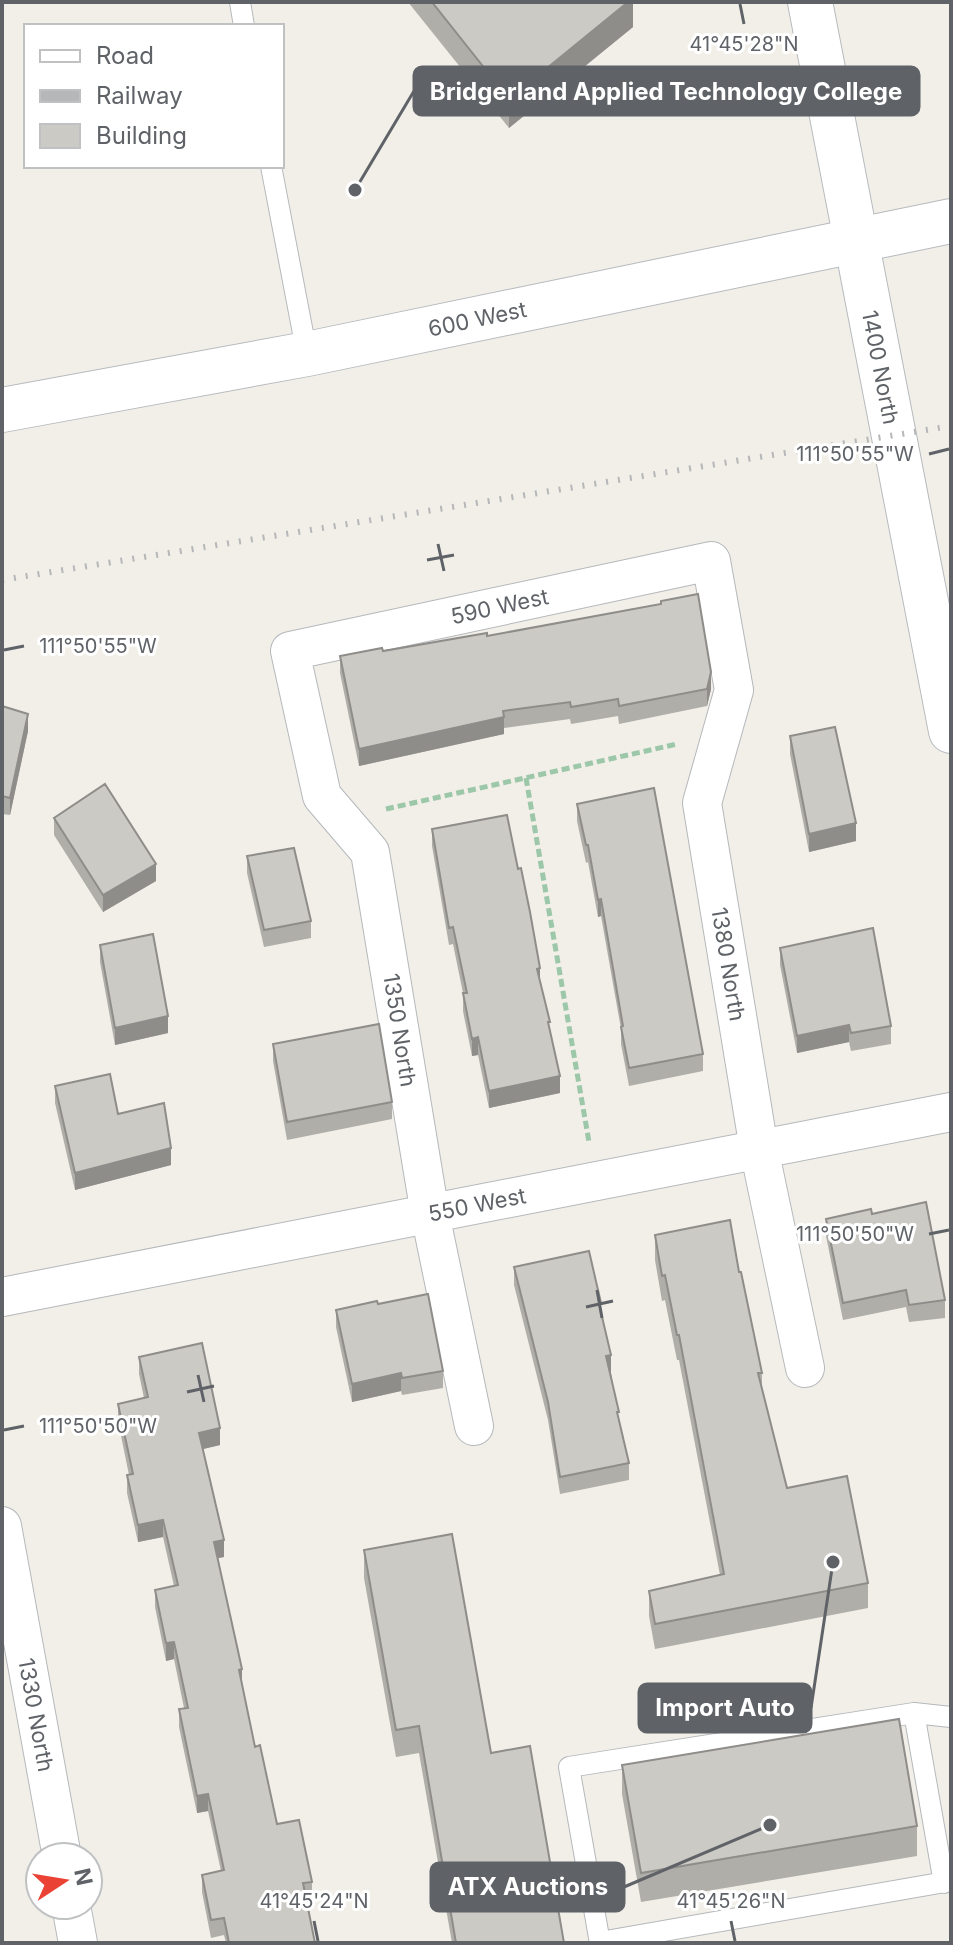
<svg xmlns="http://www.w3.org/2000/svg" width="953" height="1945" viewBox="0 0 953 1945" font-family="Inter,sans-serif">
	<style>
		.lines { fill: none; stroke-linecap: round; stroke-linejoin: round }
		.lane-casing { stroke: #b5b8bc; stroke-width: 22 }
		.street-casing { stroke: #b5b8bc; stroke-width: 40 }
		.secondary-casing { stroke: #b6babf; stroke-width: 46 }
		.path { stroke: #9cc7a9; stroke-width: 5; stroke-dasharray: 8 4; stroke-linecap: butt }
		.lane { stroke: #fff; stroke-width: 20 }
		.street { stroke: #fff; stroke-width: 38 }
		.secondary { stroke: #fff; stroke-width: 44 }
		.rail { stroke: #b6b7b8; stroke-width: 6; stroke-dasharray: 2 10; stroke-linecap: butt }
		.wall { fill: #afaea9 }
		.shaded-wall { fill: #8f8d8a }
		.building { fill: #cccac5; stroke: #8f8d8a; stroke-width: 2 }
		.ticks { fill: none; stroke: #5f6368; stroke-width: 3 }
		.labels { text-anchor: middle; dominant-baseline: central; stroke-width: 6; stroke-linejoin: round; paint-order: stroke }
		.street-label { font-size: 22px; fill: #5f6368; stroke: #fff }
		.ticks-label { font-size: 20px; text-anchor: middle; fill: #5f6368; stroke: #fff; stroke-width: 6; stroke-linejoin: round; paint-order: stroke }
		.leader { fill: none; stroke: #5f6368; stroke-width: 3 }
		.callout-dot { fill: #5f6368; stroke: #fff; stroke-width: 3 }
		.callout { fill: #5f6368; stroke: #5f6368; stroke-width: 3 }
		.callout-label { font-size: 24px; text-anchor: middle; font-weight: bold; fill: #fff }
	</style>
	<rect width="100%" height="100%" fill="#f1efe8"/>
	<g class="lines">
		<g class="lane-casing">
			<path id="lane" d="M240,2L244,26
				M271,166L307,354
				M914,1713L944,1883
				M600,1942L951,1881
				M600,1943L569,1767L914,1713L951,1717"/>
		</g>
		<g class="street-casing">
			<g id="street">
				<path id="s1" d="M2,1297L951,1112"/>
				<path id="s2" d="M474,1426L430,1214L370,852L322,796L290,651L711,561L734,690L702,803L759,1149L805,1368"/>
				<path id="s3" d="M2,1526L62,1857"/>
				<path d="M71,1905L78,1943"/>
			</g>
		</g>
		<g class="secondary-casing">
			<g id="secondary">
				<path id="s4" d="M810,2L951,731"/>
				<path id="s5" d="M2,410L307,354L951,221"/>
			</g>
		</g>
		<path class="path" d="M526,778L589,1142
			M386,809L677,744"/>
		<use href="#lane" class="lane"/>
		<use href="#street" class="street"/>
		<use href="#secondary" class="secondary"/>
		<path class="rail" d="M2,580L951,426"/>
	</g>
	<path class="wall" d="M408,2H633V27L509,128Z
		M487,636L711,689L707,706L619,724L618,716L571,724L570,719L504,728V734L359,766L340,673V656Z
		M2,706L28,731L10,815L2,814Z
		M790,736L856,841L809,852L790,754Z
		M577,804L703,1054V1071L629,1086L621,1044V1029L601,916L598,917L588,862L586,863L577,821Z
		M54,818L156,881L103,912L54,835Z
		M432,829L540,984L550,1029L560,1093L489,1108L478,1055L472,1056L463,1011V993L453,944L449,945L432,846Z
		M247,856L311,921V938L264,947L247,873Z
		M100,945L168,1033L115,1045L100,962Z
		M780,948L891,1026V1044L851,1051L849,1042L797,1053L780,965Z
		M273,1044L392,1102V1119L287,1140L273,1061Z
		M55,1086L118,1114L171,1165L75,1190L55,1103Z
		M872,1214L945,1300V1318L909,1322L906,1307L843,1320L826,1236V1219Z
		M655,1235L739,1272L762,1373V1387L787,1488L868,1583V1608L655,1649L649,1616V1591L720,1575L679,1360H677L665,1300L662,1301L655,1260Z
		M514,1267L601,1311L619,1422L629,1463V1480L560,1494L548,1420L514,1285Z
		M378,1304L443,1371V1388L402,1395L401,1391L352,1402L336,1327V1310Z
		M139,1357L220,1445L203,1449L224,1557L218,1558L242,1686L255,1747L277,1824L312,1882V1899L307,1900L315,1943H226L224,1935L211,1938L202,1892V1875L221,1871L208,1811L197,1813L179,1727V1709L184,1708L174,1659L166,1661L155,1607V1590L174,1586L163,1537L138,1542L127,1493V1475H129L118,1421V1404L144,1398L139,1374Z
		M364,1550L564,1943H452L419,1753L396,1757L364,1578Z
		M622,1765L917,1826V1856L641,1902L622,1794Z"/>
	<path class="shaded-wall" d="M628,2H633V27L509,128V99Z
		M711,672V689L707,706V689Z
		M28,714V731L10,815V798Z
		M504,717V734L359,766V749Z
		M856,823V841L809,852V834Z
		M156,864V881L103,912V895Z
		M601,899V916L598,917V900Z
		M540,968V985L537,969Z
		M168,1016V1033L115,1045V1028Z
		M849,1025V1042L797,1053V1036Z
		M478,1037V1055L472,1056V1039Z
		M560,1076V1093L489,1108V1091Z
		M171,1148V1165L75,1190V1173Z
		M611,1355V1372L606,1373V1356Z
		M401,1373V1391L352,1402V1384Z
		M220,1428V1445L199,1450V1433Z
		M163,1520V1537L138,1542V1525Z
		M224,1540V1557L214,1559V1542Z
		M174,1642V1659L166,1661V1643Z
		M242,1669V1686L239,1670Z
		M208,1794V1811L197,1813V1796Z"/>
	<path class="building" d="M432,2H628L509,99Z
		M698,594L711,672L707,689L619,706L618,699L571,707L570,702L503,711L504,717L359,749L340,656L382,648L383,651L487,633V636L661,604V601Z
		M2,706L28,714L10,798L2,796Z
		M835,727L856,823L809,834L790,736Z
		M105,784L156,864L103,895L54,818Z
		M654,788L703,1054L629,1068L621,1027L623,1026L601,899L598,900L588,845H586L577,804Z
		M507,815L518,869L521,868L530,912L540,968L537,969L550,1022H548L560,1076L489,1091L478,1037L472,1039L463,993H467L453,927L449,928L432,829Z
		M294,848L311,921L264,930L247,856Z
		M873,928L891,1026L851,1033L849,1025L797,1036L780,948Z
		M153,934L168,1016L115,1028L100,945Z
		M379,1024L392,1102L287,1122L273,1044Z
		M110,1074L118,1114L164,1103L171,1148L75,1173L55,1086Z
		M926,1202L945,1300L909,1305L906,1290L843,1303L826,1219L871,1209L872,1214Z
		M730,1220L739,1272H741L762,1373H758L787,1488L847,1476L868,1583L655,1624L649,1591L724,1574L679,1335H677L665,1275L662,1276L655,1235Z
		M589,1251L601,1303L599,1304L611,1355L606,1356L619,1412H617L629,1463L560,1477L548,1402L514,1267Z
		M428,1294L443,1371L402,1378L401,1373L352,1384L336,1310L377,1301L378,1304Z
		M202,1343L220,1428L199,1433L224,1540L214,1542L242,1669L239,1670L255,1747L260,1745L277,1824L299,1820L312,1882L303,1883L315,1943H229L224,1918L211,1920L202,1875L224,1870L208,1794L197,1796L179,1709L188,1708L174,1642L166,1643L155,1590L178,1585L163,1520L138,1525L127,1475L133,1474L118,1404L148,1397L139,1357Z
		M452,1534L491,1753L530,1746L564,1943H456L419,1726L396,1730L364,1550Z
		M899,1719L917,1826L641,1873L622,1765Z"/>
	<path class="ticks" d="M740,4L744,24M929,454L949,449M438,544L444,571M427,560L454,555M4,650L24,646M929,1234L949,1230M597,1290L602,1318M586,1307L613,1301M198,1375L204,1402M187,1392L214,1386M4,1430L24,1426M314,1921L318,1941M731,1921L735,1941"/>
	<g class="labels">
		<g class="street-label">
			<text stroke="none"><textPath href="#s5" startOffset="484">600 West</textPath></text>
			<text stroke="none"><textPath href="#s4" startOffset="372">1400 North</textPath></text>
			<text stroke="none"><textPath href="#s2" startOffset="1020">590 West</textPath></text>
			<text stroke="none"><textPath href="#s2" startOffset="1648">1380 North</textPath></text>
			<text transform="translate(400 1030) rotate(81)">1350 North</text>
			<text stroke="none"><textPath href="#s1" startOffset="484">550 West</textPath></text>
			<text stroke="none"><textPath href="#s3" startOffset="192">1330 North</textPath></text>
		</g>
	</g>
	<g class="ticks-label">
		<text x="744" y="51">41°45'28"N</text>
		<text x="855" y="461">111°50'55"W</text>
		<text x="98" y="653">111°50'55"W</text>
		<text x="855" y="1241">111°50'50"W</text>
		<text x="98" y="1433">111°50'50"W</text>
		<text x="314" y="1908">41°45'24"N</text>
		<text x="731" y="1908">41°45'26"N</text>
	</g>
	<path class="leader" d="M355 190L414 91M833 1562L811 1708M770 1825L624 1887"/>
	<g class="callout-dot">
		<circle cx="355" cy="190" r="8"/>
		<circle cx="833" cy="1562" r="8"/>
		<circle cx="770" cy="1825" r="8"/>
	</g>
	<g class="callout">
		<rect x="414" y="67" width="505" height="48" rx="8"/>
		<rect x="639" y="1684" width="172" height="48" rx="8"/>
		<rect x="431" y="1863" width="193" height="48" rx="8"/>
	</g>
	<g class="callout-label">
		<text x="666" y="100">Bridgerland Applied Technology College</text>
		<text x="725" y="1716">Import Auto</text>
		<text x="528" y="1895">ATX Auctions</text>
	</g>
	<rect width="953" height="1945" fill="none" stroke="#5f6368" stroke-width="8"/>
	<rect x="24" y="24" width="260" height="144" fill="#ffffff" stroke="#bfc1c3" stroke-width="2"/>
	<rect x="40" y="50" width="40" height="12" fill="#ffffff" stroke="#bfc1c3" stroke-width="2"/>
	<text x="96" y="64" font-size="24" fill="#5f6368">Road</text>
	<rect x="40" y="90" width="40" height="12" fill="#b6b7b8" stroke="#bfc1c3" stroke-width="2"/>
	<text x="96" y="104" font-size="24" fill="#5f6368">Railway</text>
	<rect x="40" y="124" width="40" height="24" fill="#cccac5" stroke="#bfc1c3" stroke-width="2"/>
	<text x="96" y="144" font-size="24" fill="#5f6368">Building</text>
	<g transform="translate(64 1881) rotate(78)"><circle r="38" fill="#ffffff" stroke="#bfc1c3" stroke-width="2"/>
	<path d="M0-6L14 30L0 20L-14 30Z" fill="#ea4335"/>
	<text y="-12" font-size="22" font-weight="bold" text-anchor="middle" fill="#5f6368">N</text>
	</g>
</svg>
